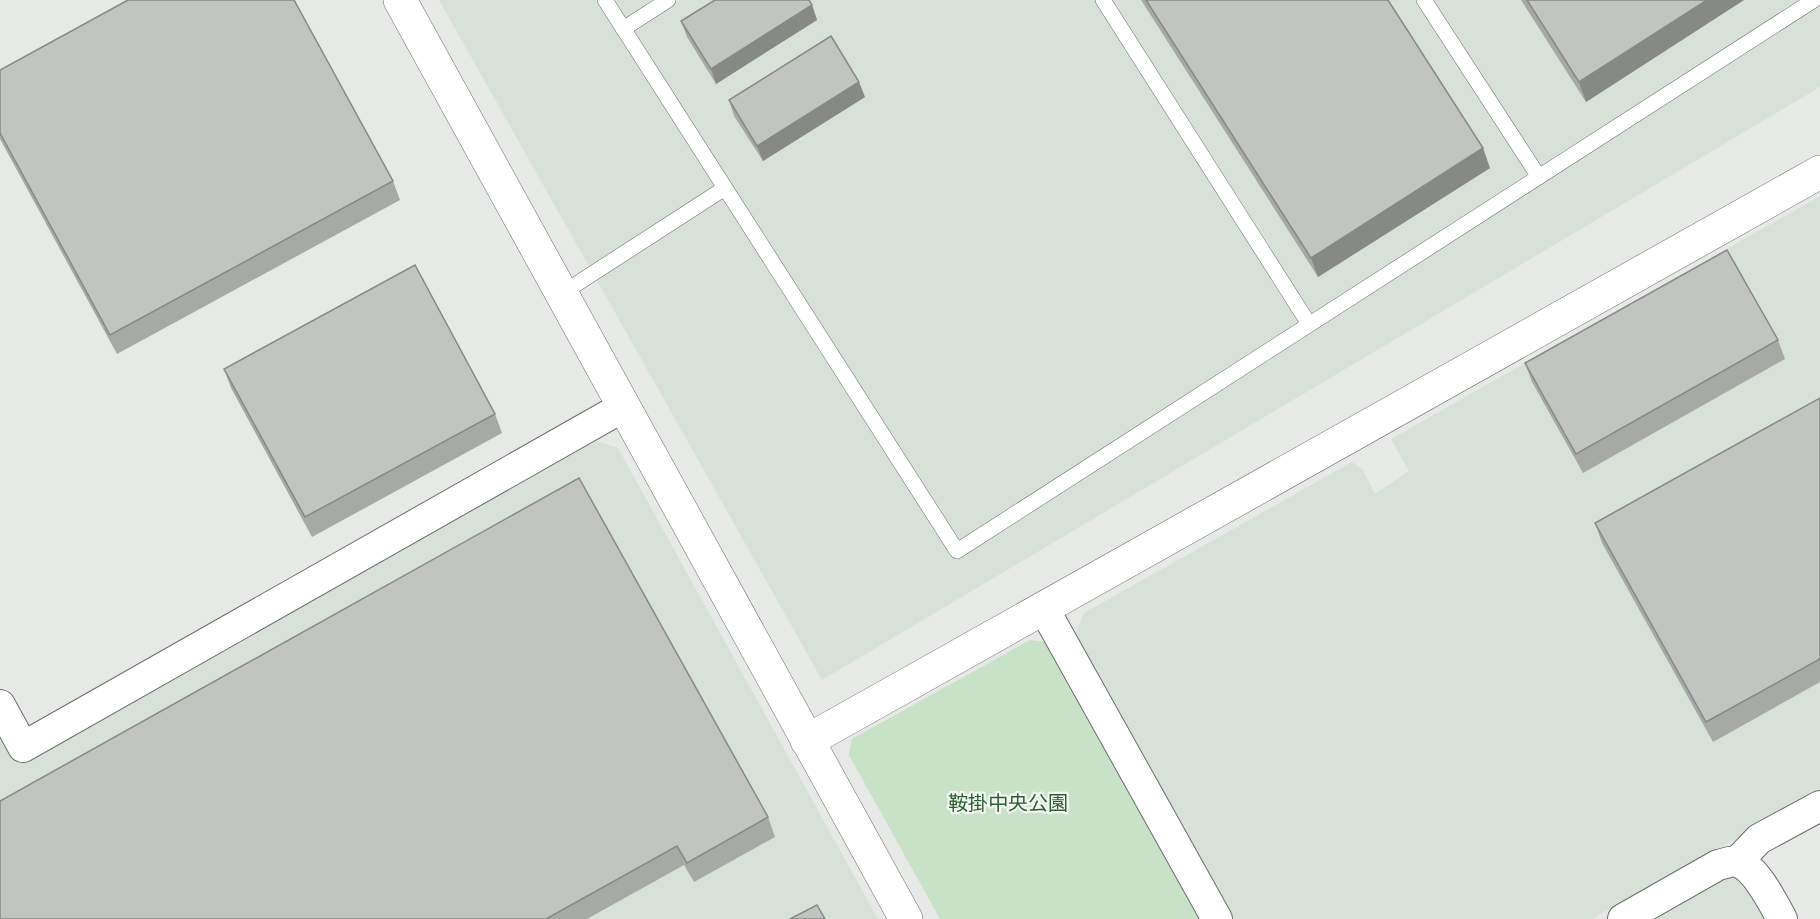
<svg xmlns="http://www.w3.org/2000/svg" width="1820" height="919" viewBox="0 0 1820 919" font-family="'Nunito Sans','Noto Sans JP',sans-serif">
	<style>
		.built { fill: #d8e1d8 }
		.green { fill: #c8e2c7 }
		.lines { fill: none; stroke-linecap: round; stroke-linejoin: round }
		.service-casing { stroke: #6a6d6a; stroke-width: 16 }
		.minor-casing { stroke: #6a6d6a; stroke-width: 32 }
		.tertiary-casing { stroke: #6a6d6a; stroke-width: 34 }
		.service { stroke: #fff; stroke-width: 15 }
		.minor { stroke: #fff; stroke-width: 30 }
		.tertiary { stroke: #fff; stroke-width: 33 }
		.wall { fill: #a6a9a6 }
		.shaded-wall { fill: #878987 }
		.building { fill: #c1c4c1; stroke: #878987; stroke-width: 1.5 }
		.labels { text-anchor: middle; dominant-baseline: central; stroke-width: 4.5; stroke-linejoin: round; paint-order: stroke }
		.park-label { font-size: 20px; fill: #2d602f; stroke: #f3f7f3 }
	</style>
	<rect width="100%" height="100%" fill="#e6e9e6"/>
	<path class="built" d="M439,0H1820V87L822,680Z
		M1820,196V792L1592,919H1230L1075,635L1084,613L1352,462L1363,470L1375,494L1409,471L1391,439Z
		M597,441L618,448L878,919H0V734L15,761Z
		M1731,874L1755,884L1775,919H1652Z"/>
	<path class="green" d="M1030,640L1054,643L1205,919H940L849,755L852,739Z"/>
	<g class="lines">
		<g class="service-casing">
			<path id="service" d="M605,0L957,551L1814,0
				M1103,0L1309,324
				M1424,0L1539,177
				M623,29L668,0
				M561,294L725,188"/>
		</g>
		<g class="minor-casing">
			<path id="minor" d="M1044,609L1217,919
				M0,705L23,747L623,407
				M1737,862L1759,839L1820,806
				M1623,919L1718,865C1724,864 1731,860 1737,862C1756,867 1773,903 1782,919"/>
		</g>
		<g class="tertiary-casing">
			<path id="tertiary" d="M400,0L906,919
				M807,741L1820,172"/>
		</g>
		<use href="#service" class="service"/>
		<use href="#minor" class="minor"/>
		<use href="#tertiary" class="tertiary"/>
	</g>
	<path class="wall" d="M1141,0H1388L1490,168L1318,277Z
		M1521,0H1744L1586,102Z
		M812,5L817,20L716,84L687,37L681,21Z
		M0,70L393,181L400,200L117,354L0,139Z
		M865,97L763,161L734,116L729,100Z
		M1778,340L1785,359L1583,473L1532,382L1525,363Z
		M224,369L495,414L502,433L312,537L231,388Z
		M1820,398V682L1713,742L1602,543L1595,523Z
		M768,817L775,837L694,882L684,865L587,919H0Z"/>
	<path class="shaded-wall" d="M1707,0H1744L1586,102L1579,82Z
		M812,5L817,20L716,84L711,69Z
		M859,82L865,97L763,161L757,146Z
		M1483,148L1490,168L1318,277L1311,258Z"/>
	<path class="building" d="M128,0H294L393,181L110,335L0,133V70Z
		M715,0H809L812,5L711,69L681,21Z
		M1146,0H1388L1483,148L1311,258Z
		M1527,0H1707L1579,82Z
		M831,36L859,82L757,146L729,100Z
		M1727,250L1778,340L1576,454L1525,363Z
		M415,265L495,414L305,517L224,369Z
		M1820,398V659L1706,722L1595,523Z
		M579,478L768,817L687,863L677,846L546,919H0V801Z
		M817,905L825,919H790Z"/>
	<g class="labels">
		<g class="park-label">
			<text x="1008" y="803">鞍掛中央公園</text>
		</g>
	</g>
</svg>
